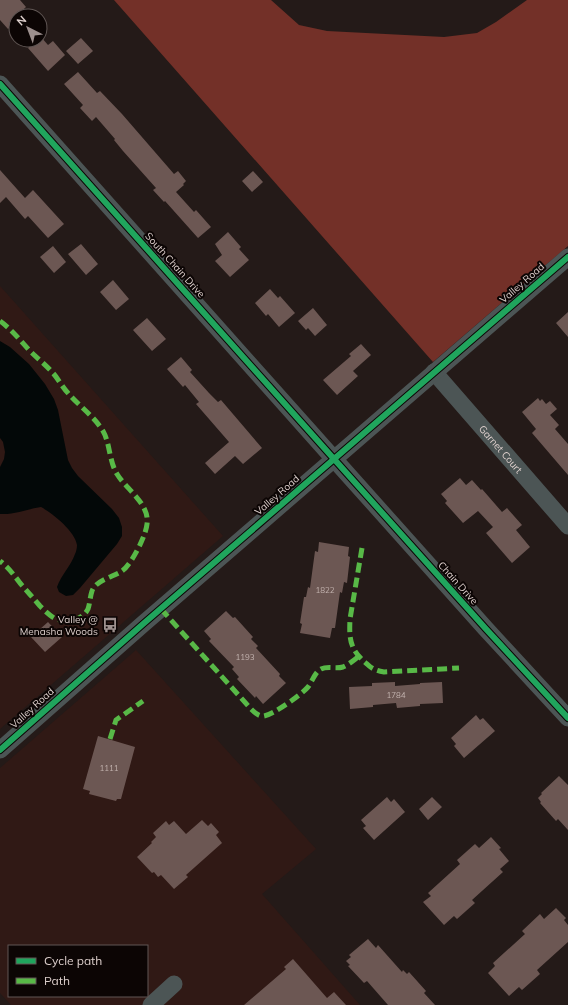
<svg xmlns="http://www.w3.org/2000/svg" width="568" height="1005" viewBox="0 0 568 1005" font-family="Mulish,sans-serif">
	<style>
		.built { fill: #301915; fill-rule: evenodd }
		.forest { fill: #733028 }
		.water { fill: #030808 }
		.building { fill: #6c5753 }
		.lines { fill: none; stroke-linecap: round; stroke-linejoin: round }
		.minor { stroke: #4c5555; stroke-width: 17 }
		.quiet { stroke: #58b947; stroke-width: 5; stroke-dasharray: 10 5; stroke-linecap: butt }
		.cycleway-casing { stroke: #0c0504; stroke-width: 8 }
		.cycleway { stroke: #20a55d; stroke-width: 6 }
		.labels { text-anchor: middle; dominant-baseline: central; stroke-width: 4; stroke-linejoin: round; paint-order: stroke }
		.number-label { font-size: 8px; fill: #c2b2ae }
		.street-label { font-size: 10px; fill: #ded0cd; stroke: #0c0504 }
		.poi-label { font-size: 10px; fill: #ded0cd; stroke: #0c0504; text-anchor: end }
	</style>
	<rect width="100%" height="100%" fill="#241a18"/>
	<path class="built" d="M0,286L223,536L0,729Z
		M136,650L316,849L262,894L360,1005H11L0,993V768ZM9,946H147V996H9Z"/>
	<path class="forest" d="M114,0H271L299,25L327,31L444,37L477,33L496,22L527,0H568V246L433,362Z"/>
	<path class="water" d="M0,341L10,347L29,364L45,384L54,399L58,410L68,460L72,468L78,476L112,509L119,518L122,527V536L117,544L80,588L73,595L66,596L59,592L57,587C61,575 71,566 75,554C76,552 77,548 77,545C75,531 52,513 41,507C27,509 14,515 0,514V467L4,459L5,452L3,442L0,438Z"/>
	<path class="building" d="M0,0H20L26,7L16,16V36L9,28L8,29L0,20Z
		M40,37H41L48,45L53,41L65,55L48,71L28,48L37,40H40Z
		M81,38L93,51L78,64L66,51Z
		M78,72L97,93L100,91L122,114L174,174L178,171L186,181L183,184L184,185L176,192L194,212L196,210L211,227L198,238L165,201L164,202L153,190L156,188L123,151L114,140L115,139L96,117L92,121L80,108L83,105L64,84Z
		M0,170L25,198L33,190L64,224L48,238L28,216L25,219L6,197L0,203Z
		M253,171L263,182L252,192L242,181Z
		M228,232L241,247L239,249L249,260L230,277L215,261L222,255L215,244Z
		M81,244L98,264L86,275L68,254Z
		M53,246L66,262L54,273L40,257Z
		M113,280L129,299L116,310L100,292Z
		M270,289L278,298L280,296L295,313L279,327L268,314L266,316L255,303Z
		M313,308L327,325L315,336L308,328L306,330L298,321Z
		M568,312V337L556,323Z
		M147,318L166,339L152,351L133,330Z
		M361,344L371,355L353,371L358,376L337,395L323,380L351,356L349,354Z
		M181,357L192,370L190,372L209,393L218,402L221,400L262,448L243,464L235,456L215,474L205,463L229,442L196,404L199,402L185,385L183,387L167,369Z
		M538,398L540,401L542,399L546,404L550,401L557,409L550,415L559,425L555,429L568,444V475L532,433L536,429L522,412Z
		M460,478L466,485L472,480L481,490L482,489L502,512L507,508L522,525L516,530L530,547L512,563L486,533L493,527L478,511L463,523L445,503L447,501L441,494Z
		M319,542L349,547L348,556L350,557L347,583L344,582L342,593L340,592L335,628H332L330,638L300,633L302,624L300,623L304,597H306L308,587L310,588L315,551L318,552Z
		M226,611L233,618L235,617L253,637L251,639L258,646L256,648L280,674L279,676L286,683L263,704L256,696L255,698L237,679L239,677L232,669L234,667L209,641L211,639L204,631Z
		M48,622L62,637L45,652L31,637Z
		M395,682V686L420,684V683L442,682L443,703L420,704V706L397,708L396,703L373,705V707L350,709L349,687L372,686V683Z
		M476,715L480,720L483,718L495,731L464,758L454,746L456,744L451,738Z
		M98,736L135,747L121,799H117L116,801L89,794L90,791L83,789Z
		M559,776L568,785V830L558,819L556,821L540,803L541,802L538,798L542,794L541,793Z
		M387,797L391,802L394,799L405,812L374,840L363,828L366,826L361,820Z
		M432,797L442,807L428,820L419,809Z
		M202,820L208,826L211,823L219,832L216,835L222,843L186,875L188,877L174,889L161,875L158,877L154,872L152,873L137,857L152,843L151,842L156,837L153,833L166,821L169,825L174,821L186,834Z
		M491,837L501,848L499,849L509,861L500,869L503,872L472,900L475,903L457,919L454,916L444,925L423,902L431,896L428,893L460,864L457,860L475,844L479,848Z
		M556,908L566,918L564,920L568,925V942L537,970L540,974L522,990L519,987L509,996L488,973L495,966L493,963L525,934L522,931L540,914L544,919Z
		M368,939L376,948L378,945L402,972L403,970L407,974L409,972L426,991L424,993L435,1005H388L367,981L364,983L348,966L350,965L346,961L351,957L349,955Z
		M293,959L327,998L334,992L346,1005H244L286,969L284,967Z"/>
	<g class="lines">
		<g class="minor">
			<path d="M0,84L334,459L486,629L568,718"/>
			<path id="s1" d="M434,372L568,526"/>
			<path d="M0,750L143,624L568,257"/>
			<path d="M151,1005L174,984"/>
		</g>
		<path class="quiet" d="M0,321C11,329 20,340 30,351C37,358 45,364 52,372C58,378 62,387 68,393C79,406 94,416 103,431C110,443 109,461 117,474C126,489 150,504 147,524C146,536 131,565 122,571C113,577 96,580 92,591C90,597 90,603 88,609C82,621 66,624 54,618C49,615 44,610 40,606C33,598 27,591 20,583C14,575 8,567 0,561
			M362,548L350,619C349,640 350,650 367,664C372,669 377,671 384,672L459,668
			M161,609L251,709C254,712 259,717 264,716C274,714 301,695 308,687C312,682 315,672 321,669C327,666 336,669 343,667C348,665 354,660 358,657
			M110,739L116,720L143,701"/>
		<g class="cycleway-casing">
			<path id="cycleway" d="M0,84L334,459L486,629L568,718
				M0,750L143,624L568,257"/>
		</g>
		<use href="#cycleway" class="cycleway"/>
	</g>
	<defs>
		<g id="bus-bare" transform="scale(1.2)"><path d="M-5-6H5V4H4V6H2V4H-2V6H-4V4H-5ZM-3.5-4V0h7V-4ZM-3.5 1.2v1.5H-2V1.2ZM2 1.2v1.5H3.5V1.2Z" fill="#9d908e" stroke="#0c0504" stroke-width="2.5" paint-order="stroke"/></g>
	</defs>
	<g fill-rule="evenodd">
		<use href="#bus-bare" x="110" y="625"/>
	</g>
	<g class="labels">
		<g class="number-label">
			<text x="325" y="590">1822</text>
			<text x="245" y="657">1193</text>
			<text x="396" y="695">1784</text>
			<text x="109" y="768">1111</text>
		</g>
		<g class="street-label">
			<text transform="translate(175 265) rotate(48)">South Chain Drive</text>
			<text transform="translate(522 283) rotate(-41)">Valley Road</text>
			<text stroke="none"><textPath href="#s1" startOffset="102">Garnet Court</textPath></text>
			<text transform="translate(277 495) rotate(-41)">Valley Road</text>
			<text transform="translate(458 583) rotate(48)">Chain Drive</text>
			<text transform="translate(32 708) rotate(-42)">Valley Road</text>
		</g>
		<g class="poi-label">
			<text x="98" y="619">Valley @<tspan x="98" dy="12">Menasha Woods</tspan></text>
		</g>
	</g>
	<rect x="8" y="945" width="140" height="52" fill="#0c0504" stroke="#605654"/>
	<rect x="16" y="958" width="20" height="6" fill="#20a55d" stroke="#605654"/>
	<text x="44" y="965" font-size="12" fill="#ded0cd">Cycle path</text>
	<rect x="16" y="978" width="20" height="6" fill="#58b947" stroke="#605654"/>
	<text x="44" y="985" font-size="12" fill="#ded0cd">Path</text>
	<g transform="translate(28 28) rotate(318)"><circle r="19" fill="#0c0504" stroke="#605654"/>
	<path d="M0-3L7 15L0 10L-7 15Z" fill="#9d908e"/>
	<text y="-6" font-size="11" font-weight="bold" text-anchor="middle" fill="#ded0cd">N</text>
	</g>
</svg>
